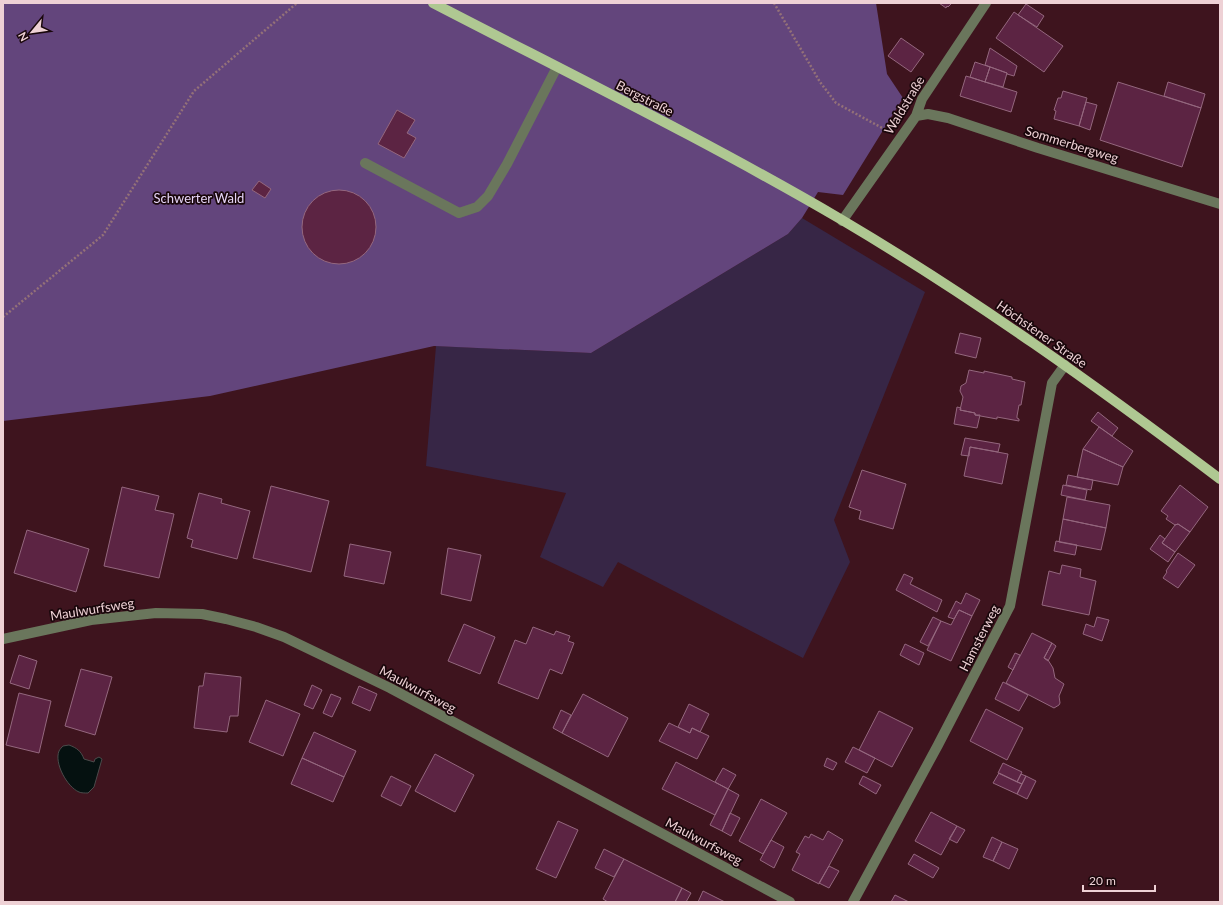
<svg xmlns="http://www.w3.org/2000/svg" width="1223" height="905" viewBox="0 0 1223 905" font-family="Lato,sans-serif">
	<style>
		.green { fill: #372646 }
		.forest { fill: #63457c }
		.water { fill: #051110; stroke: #4b4b4b }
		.building { fill: #5c2443; stroke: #94677e }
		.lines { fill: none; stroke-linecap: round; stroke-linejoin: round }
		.path { stroke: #947178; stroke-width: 2.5; stroke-dasharray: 2 2; stroke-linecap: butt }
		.minor { stroke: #6a765c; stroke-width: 10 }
		.major { stroke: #afc892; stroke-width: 10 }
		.labels { text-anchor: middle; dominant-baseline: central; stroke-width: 3.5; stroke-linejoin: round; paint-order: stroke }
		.street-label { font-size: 13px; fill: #eed1d5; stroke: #19070b }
		.park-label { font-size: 13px; fill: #e6d5f7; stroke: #19070b }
	</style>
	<rect width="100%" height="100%" fill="#3e141e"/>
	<path class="green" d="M802,218L925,292L834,520L850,562L803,658L618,562L603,587L540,557L566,493L426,466L436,346L591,353L788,234Z"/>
	<path class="forest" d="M3,3H876L887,74L903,98L843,195L818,192L802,218L788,234L591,353L434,346L210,396L3,421Z"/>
	<path class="water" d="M69,745C77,748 81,751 84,759L94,762L95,759L99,757L102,759L94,787L88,793C85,793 81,793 79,792C67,787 54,763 59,751C60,749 62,747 63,746Z"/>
	<path class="building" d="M939,3H952L948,7L947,6L946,8Z
		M1026,4L1044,16L1037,27L1018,15Z
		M1014,12L1063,46L1044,72L996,38Z
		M901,38L924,54L911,72L888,56Z
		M990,48L1017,66L1014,76L1007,74V73L985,65Z
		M975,62L990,67L985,82L970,77Z
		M990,67L1007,73L1003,87L985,82Z
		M966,76L1017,92L1011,112L960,96Z
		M1118,82L1201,108L1182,167L1100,140Z
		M1168,82L1205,94L1201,108L1164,96Z
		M1063,91L1087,98L1079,126L1054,119L1056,111L1054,110L1058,98H1061Z
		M1086,102L1097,105L1090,130L1079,126Z
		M397,110L415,120L407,133L416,138L404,158L378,144Z
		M259,181L271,189L265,198L252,190Z
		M302 227a37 37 0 1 1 74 0a37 37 0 1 1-74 0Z
		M960,333L981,338L976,358L955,353Z
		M969,370L984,373V371L1012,377V379L1025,382L1021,405H1019L1017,416V418L1019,419V421L997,417V419L975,415V413L960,410L963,397L960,391L961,386L966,383Z
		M957,407L961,408L960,410L975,413V415H980L977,428L954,424Z
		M1098,412L1118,428L1112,436L1091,421Z
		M1099,427L1133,451L1123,467L1083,449Z
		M965,438L1000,444L998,452L970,447L969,456L961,455Z
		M970,447L1008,454L1002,484L964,476Z
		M1083,449L1123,467L1118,485L1077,477Z
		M862,470L906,484L893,529L859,519L861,511L849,507Z
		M1068,475L1093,480L1091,490L1066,485Z
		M1063,485L1087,490L1085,500L1061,495Z
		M1180,485L1208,507L1190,532L1178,524L1175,525L1166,519L1168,516L1161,511Z
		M271,486L329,501L311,572L253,558Z
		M122,487L159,496L155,510L174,514L159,578L104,566Z
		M199,493L222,499L221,503L250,511L237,559L191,547L193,540L187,538Z
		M1067,497L1110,505L1106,528L1063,519Z
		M1063,519L1106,528L1101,550L1059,542Z
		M1178,524L1190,532L1175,552L1162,543L1175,525Z
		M27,530L89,549L76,592L14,573Z
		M1160,535L1165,539L1162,543L1175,552L1168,562L1150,549Z
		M1056,541L1077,545L1075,555L1054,551Z
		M350,544L391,552L384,584L344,576Z
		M448,548L481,555L471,601L441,594Z
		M1178,553L1195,565L1178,588L1163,578L1167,572L1166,571Z
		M1062,565L1081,569L1080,577L1096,581L1089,615L1042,605L1049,571L1060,574Z
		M904,574L913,578L910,584L942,600L937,612L896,590Z
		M966,593L980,600L972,616L959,610L954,619L948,617L956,601L961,604Z
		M959,610L972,616L951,661L927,650L941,621L951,625Z
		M933,617L941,621L928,646L920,642Z
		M1097,617L1109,620L1102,641L1083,634L1086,624L1094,627Z
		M464,624L495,637L480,674L448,661Z
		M533,627L554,635L556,631L570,636L568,641L574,643L562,674L550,669L538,699L498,683L515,640L526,644Z
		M1032,633L1052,643L1044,658L1048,660L1053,668L1055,678L1064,684L1059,696L1060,703L1059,705L1054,708L1006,683Z
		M1052,643L1056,646L1048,661L1044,658Z
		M905,644L924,653L919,665L900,655Z
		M1015,653L1020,655L1013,670L1008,667Z
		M19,655L37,661L29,689L10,683Z
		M81,669L112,677L95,735L65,726Z
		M205,673L241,677L238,716H230L227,732L194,728L199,686H203Z
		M1003,682L1028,695L1019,711L995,699Z
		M312,685L322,690L313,709L304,705Z
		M359,686L377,694L370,711L352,703Z
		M19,693L51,701L39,753L6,745Z
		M331,694L341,698L332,717L323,713Z
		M583,694L628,718L608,757L562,733Z
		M266,700L300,714L283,756L249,742Z
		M689,704L709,714L700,732L692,728L690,733L678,727Z
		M986,709L1023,728L1007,760L970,741Z
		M561,710L571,715L562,733L553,728Z
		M879,711L913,728L892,767L859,750Z
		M669,723L690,733L692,728L709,736L697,759L659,741Z
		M314,732L356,751L344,777L302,758Z
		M853,747L875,758L867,773L845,762Z
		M435,754L474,775L455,812L415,791Z
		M302,758L344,777L333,802L291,784Z
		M827,758L837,763L833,770L824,766Z
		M676,762L728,789L715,815L662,789Z
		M1003,763L1022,772L1017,782L998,773Z
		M723,768L736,775L728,789L715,782Z
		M999,773L1022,784L1017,794L993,783Z
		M1021,774L1026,776L1022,784L1017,782Z
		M391,776L411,786L401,806L381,796Z
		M863,776L881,785L876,794L859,784Z
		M1026,776L1036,781L1027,799L1017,794Z
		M728,789L739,795L722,831L710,825Z
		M761,799L787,813L763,854L739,841Z
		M931,812L957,826L941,855L915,841Z
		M730,813L740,818L731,836L722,831Z
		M558,821L578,830L556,878L536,869Z
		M957,826L965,830L957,843L949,839Z
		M828,831L843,840L819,884L792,870L800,854L796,852L805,836L809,838L811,834L823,840Z
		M992,837L1002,842L993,861L983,857Z
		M771,840L784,847L774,868L760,860Z
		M1002,842L1018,849L1009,869L993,861Z
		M604,849L624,859L614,877L595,868Z
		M914,854L939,868L933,878L908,864Z
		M624,859L682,888L675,902H608L603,899Z
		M829,866L839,871L829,888L819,883Z
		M682,888L691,893L686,902H675Z
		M703,891L725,902H698Z
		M895,895L909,902H891Z"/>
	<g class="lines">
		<path class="path" d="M774,3L820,82L836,103L886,130
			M3,317L103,235L194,91L297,3"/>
		<path class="minor" d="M916,116L928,114L948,118L1038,148L1220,204
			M365,163L459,213L477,207L488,196L507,164L557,67
			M842,221L916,116L922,99L986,3
			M3,639L91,620L156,613L202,614L226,619L256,627L284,637L390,688L790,902
			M853,902L938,745L1010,606L1052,383L1065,365"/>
		<path class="major" d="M433,3C570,74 709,142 842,220C974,298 1098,387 1220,479"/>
	</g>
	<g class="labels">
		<g class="street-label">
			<text transform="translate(645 98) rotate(27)">Bergstraße</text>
			<text transform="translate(904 105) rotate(-59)">Waldstraße</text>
			<text transform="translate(1072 144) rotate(17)">Sommerbergweg</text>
			<text transform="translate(1042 334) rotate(35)">Höchstener Straße</text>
			<text transform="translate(92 609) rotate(-9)">Maulwurfsweg</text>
			<text transform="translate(979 638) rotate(-63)">Hamsterweg</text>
			<text transform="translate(418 689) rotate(28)">Maulwurfsweg</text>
			<text transform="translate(704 841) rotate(28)">Maulwurfsweg</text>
		</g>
		<g class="park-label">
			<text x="199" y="198">Schwerter Wald</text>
		</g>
	</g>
	<rect width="1223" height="905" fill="none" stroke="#eed1d5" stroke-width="8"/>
	<g transform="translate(32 32) rotate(241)" stroke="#19070b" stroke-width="3" paint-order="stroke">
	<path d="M0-3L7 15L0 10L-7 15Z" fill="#eed1d5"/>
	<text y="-6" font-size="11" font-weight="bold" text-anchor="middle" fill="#eed1d5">N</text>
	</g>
	<path d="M1083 885v6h72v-6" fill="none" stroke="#eed1d5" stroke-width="2"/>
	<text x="1089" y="885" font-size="12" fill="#eed1d5" stroke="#19070b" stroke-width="3" paint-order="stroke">20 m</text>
</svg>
